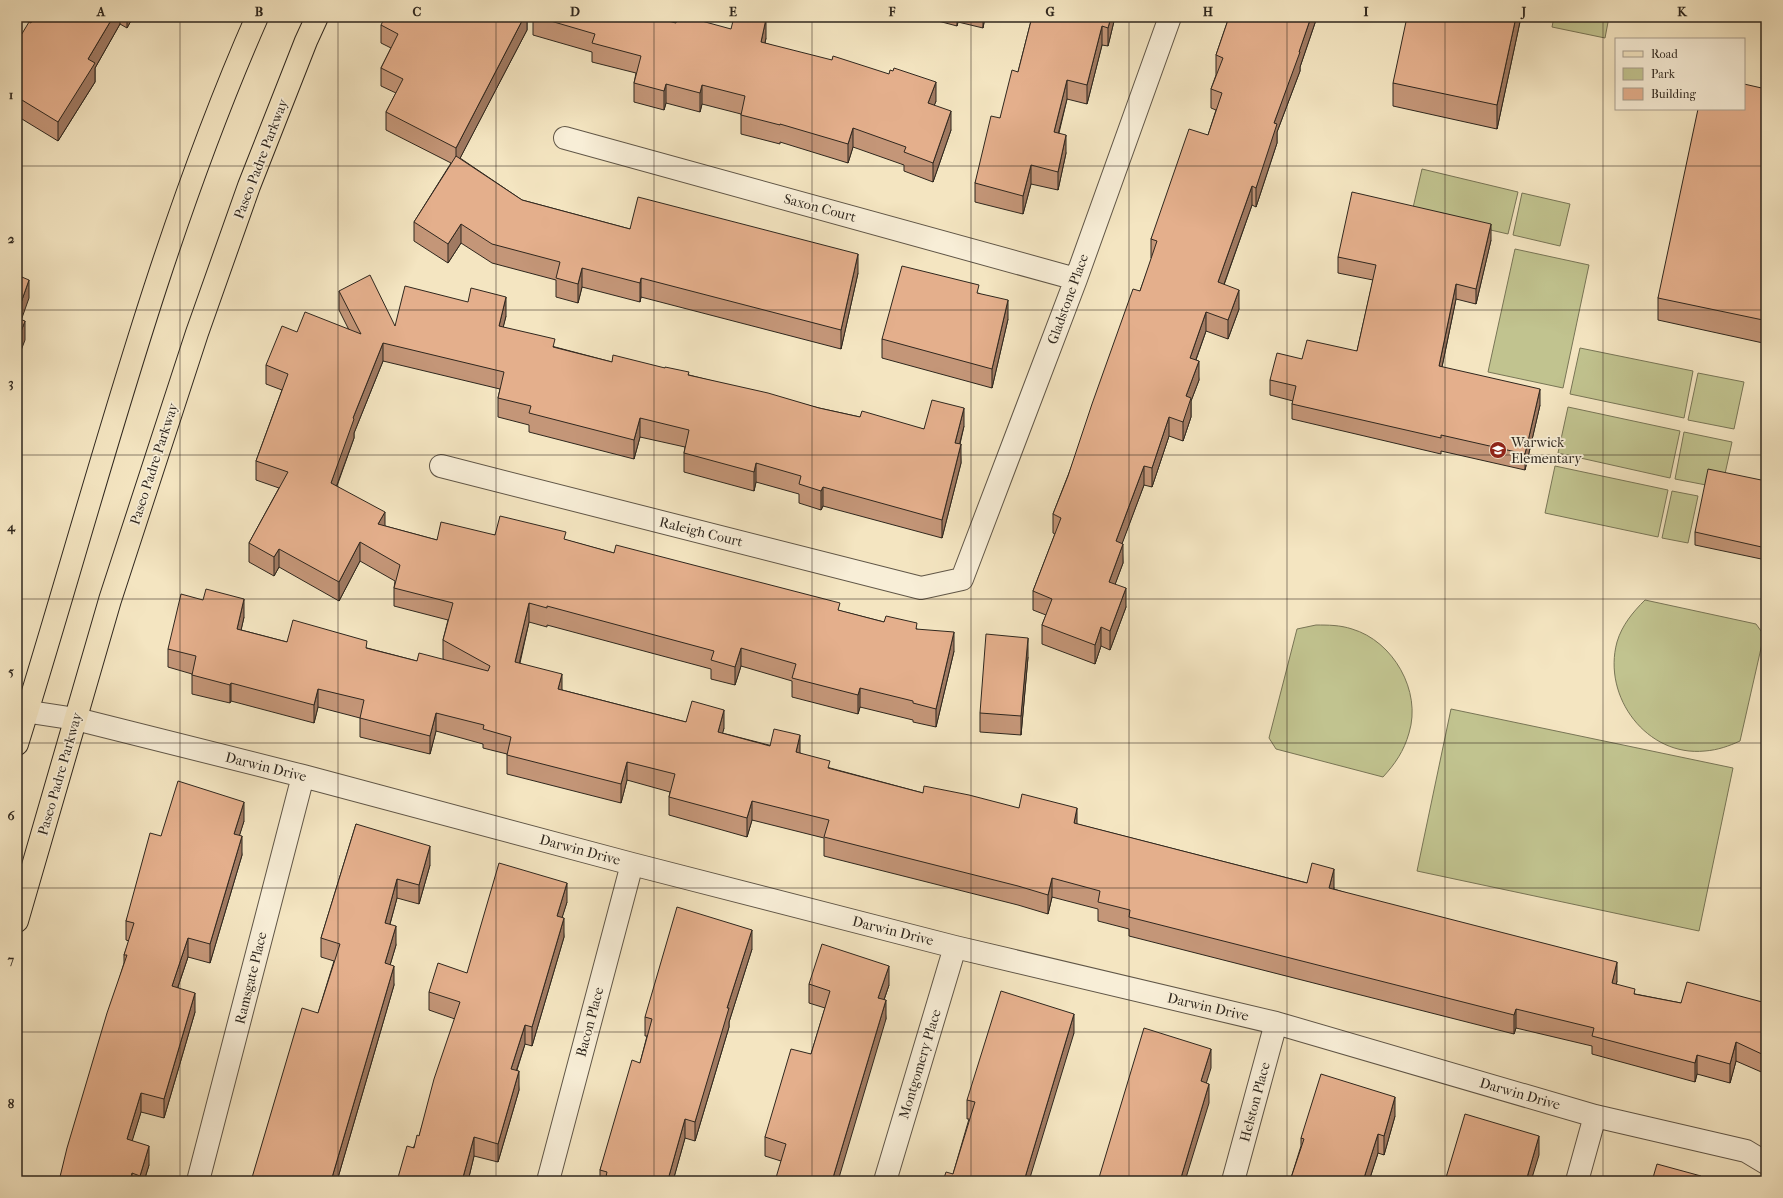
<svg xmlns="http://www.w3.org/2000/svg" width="1783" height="1198" viewBox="0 0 1783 1198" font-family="'IM FELL French Canon',serif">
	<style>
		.green { fill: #c1c38f; stroke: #787556 }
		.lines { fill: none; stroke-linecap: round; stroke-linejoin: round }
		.minor-casing { stroke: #605647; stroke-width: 24 }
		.major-casing { stroke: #2f271e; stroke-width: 24 }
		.minor { stroke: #f8eed7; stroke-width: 22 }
		.major { stroke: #f4e5c1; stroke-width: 22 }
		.wall { fill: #c49678; stroke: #2f271e }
		.shaded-wall { fill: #a07a62; stroke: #2f271e }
		.building { fill: #e4af8c; stroke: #2f271e }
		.grid { fill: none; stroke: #2f271e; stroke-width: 1; stroke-opacity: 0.55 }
		.labels { text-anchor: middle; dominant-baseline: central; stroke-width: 3.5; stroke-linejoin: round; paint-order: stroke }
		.street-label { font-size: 14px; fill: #2f271e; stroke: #f8eed7 }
		.poi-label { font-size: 14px; fill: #2f271e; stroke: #f8eed7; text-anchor: start }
		.neatline { fill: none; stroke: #2f271e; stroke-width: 1.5 }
		.grid-label { font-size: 13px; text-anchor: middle; font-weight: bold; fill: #2f271e }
	</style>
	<rect width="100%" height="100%" fill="#f4e5c1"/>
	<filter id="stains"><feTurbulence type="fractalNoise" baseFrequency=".005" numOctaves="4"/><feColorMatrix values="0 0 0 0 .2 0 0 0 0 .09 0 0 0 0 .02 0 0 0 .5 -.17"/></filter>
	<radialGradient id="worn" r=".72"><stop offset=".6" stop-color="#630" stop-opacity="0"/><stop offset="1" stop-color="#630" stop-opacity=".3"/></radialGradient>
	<path class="green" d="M1554,17H1609L1605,38L1552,27Z
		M1422,169L1518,192L1508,234L1412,212Z
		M1522,193L1570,204L1560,246L1513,235Z
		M1515,249L1589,265L1563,388L1488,372Z
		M1580,348L1693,371L1684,418L1570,394Z
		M1698,373L1744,382L1734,429L1688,420Z
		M1568,407L1680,431L1670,478L1558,453Z
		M1684,432L1732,442L1723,483L1706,485L1675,479Z
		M1555,466L1668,490L1658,537L1545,513Z
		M1672,491L1698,496L1688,543L1662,538Z
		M1645,600L1756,624L1764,635L1740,741C1729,746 1718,750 1705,751C1647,757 1602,697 1617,642C1622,625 1633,612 1645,600Z
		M1316,625C1328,625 1340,625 1352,629C1393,641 1422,691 1409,733C1404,751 1395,764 1383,777L1276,749L1269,738L1297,629Z
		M1451,709L1733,768L1699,931L1417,871Z"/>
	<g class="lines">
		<g class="minor-casing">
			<path id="minor" d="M565,138L1076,279
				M441,466L921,588L962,579L1076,279L1170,17
				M17,710L76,719L303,776L632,864L955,947L1276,1023L1595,1116L1746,1151L1766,1163
				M198,1181L303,776
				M548,1181L632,864
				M885,1181L955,947
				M1233,1181L1276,1023
				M1577,1181L1595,1116"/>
		</g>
		<g class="major-casing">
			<path id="major" d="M17,744C93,501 154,251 257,17
				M17,921L110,600L197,333L249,186L306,41L317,17"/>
		</g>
		<use href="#minor" class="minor"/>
		<use href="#major" class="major"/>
	</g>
	<path class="wall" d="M34,17H133L127,28L120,24L95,68V82L58,141L17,116V42Z
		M527,17V30L460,158L522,200L630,229L858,273L841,349L641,297L640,302L582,287L578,303L556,297V280L492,263L461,243L448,263L414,241V222L451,163L386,130V112L396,93L381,86V68L391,48L381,43V25Z
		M533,17H651L676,23L766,38L765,43L936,101L934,105L951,130L933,182L904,171V165L853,147L848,163L780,142V144L741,134V114L702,104L700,112L666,103L664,110L634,102V83L636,73L592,62V52L533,35Z
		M923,17H985L983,28L958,22L957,26Z
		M1032,17H1115L1108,46L1102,45L1087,104L1067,99L1059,133L1066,153L1058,190L1031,184L1023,214L975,202V183L1018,72Z
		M1229,17H1317L1300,67V71L1277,132V143L1256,207L1252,205L1224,285L1239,309L1228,339L1206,331L1196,360L1199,380L1191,401V417L1183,441L1169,436L1152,487L1144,485L1122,543L1123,563L1115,584L1126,607L1110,650L1101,646L1095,664L1042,644V625L1046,615L1033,610V591L1055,534L1053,533V514L1140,291L1152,258H1151V239L1208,135L1216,110L1211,108V89L1216,75V55Z
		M1521,17L1497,129L1393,106V83Z
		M1766,89L1763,343L1658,320V298Z
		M1491,240L1476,304L1456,299L1442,367L1540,405L1525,470L1441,451V454L1292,419V404L1293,401L1270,395V380L1302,359L1357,351L1373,280L1338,273V257Z
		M339,291L395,326L506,316L503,327L555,347L612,362L689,375L819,408L860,417L924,429L964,426L960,444L961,463L942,538L823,506L821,510L799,503V494L756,482L754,491L684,472V453L685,447L640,437L634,459L529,432V425L498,417V398L500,389L383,361L354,433V438L337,486L385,526L437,540L495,535L566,540L614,553L884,622L917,629L954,651L936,727L913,722V720L860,707L858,714L792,697V681L741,666L735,685L711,679V669L547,625V627L529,622L520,663L562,690L686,722L724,728L722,733L800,753L830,768L923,793L1077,824L1307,883L1334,887V889L1617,981L1616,985L1635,994L1681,1003H1766V1074L1736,1061L1730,1083L1697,1074L1695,1082L1592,1054V1046L1516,1028L1514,1034L1129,936V929L1098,921V909L1052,897L1048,914L1018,905L824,856V838L752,820L747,837L669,815V797L670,792L627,780L621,803L507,774V754L483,748V744L436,731L430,754L360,737V718L318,707L314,723L231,701L230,703L192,694V674L168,667V649L244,617L241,630L287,642L367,648L417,661L445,660L443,659V640L448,620L394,606V588L395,581L360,561L339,601L279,567L274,576L249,562V543L279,488L256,480V461L282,390L266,384V365L297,332L349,330L339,310Z
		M979,293L1008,319L992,388L882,358V339Z
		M1766,481V560L1695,545V532Z
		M1028,657L1021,735L980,732V713Z
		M244,821L239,836L242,855L210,963L188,957L178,987L195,1012L164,1118L141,1112L132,1140L149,1165L144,1181H59L124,963V955L129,941L126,940V921L161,836Z
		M356,824L430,865L419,904L397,898L390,924L396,945L390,965L394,985L337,1181H251L318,1013L334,961L321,957V938Z
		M567,902L562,917L564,937L532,1046L525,1044L517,1070L519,1090L498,1162L474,1156L468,1181H397L419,1136L455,1019L429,1010V992L467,973Z
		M752,949L729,1022V1027L695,1141L685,1138L674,1177L686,1181H600V1170L640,1063L647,1036H645V1017Z
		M809,984L889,985L884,1000L886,1019L781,1161L765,1156V1137L811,1054L825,1008L809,1003Z
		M1074,1033L953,1174L969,1119H967V1100Z
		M1395,1116L1384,1155L1378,1153L1369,1181H1290L1301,1146V1138Z"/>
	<path class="shaded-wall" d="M113,17H120V24L95,68V82L58,141V122L88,59Z
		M127,17H133L127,28Z
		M524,17H527V30L456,166V148Z
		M957,17H958V22L957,26Z
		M983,17H985L983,28Z
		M1111,17H1115L1108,46V28Z
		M1311,17H1317L1300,67V71L1277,132V143L1256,207V188L1274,123Z
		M1516,17H1521L1497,129V105Z
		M766,19V38L761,60V42Z
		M1102,26V45L1087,104V85Z
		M1067,80V99L1054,150V132Z
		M936,82V101L928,122V103Z
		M666,84V103L664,110V91Z
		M702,85V104L700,112V93Z
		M951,111V130L933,182V163Z
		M853,128V147L848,163V144Z
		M1066,135V153L1058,190V172Z
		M1031,165V184L1023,214V196Z
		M1252,186V205L1218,301V282Z
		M461,224V243L448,263V244Z
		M1491,224V240L1476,304V289Z
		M858,254V273L841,349V330Z
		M582,268V287L578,303V284Z
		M641,278V297L640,302V283Z
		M29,280V298L17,332V314Z
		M1456,284V299L1439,381V366Z
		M1239,290V309L1228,339V320Z
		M506,297V316L499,344V326Z
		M1008,300V319L992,388V369Z
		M1766,308V331L1763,343V320Z
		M1206,312V331L1190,376V358Z
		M25,321V340L17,361V342Z
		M383,343V361L354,433V438L331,501V483L353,418Z
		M1199,361V380L1191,401V417L1183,441V422L1186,396Z
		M1540,389V405L1525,470V454Z
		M964,408V426L955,462V443Z
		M1169,417V436L1152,487V468Z
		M640,418V437L634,459V440Z
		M961,444V463L942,538V520Z
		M756,463V482L754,491V472Z
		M1144,466V485L1116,560V541Z
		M823,487V506L821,510V491Z
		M385,512V531L378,524Z
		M360,542V561L339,601V582Z
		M1123,544V563L1109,601V582Z
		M279,549V567L274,576V557Z
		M1126,588V607L1110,650V631Z
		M244,599V617L237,648V629Z
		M529,603V622L515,681V662Z
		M1101,627V646L1095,664V645Z
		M954,632V651L936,727V709Z
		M1028,638V657L1021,735V716Z
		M741,648V666L735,685V667Z
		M562,674V693L558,689Z
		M231,683V701L230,703V685Z
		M860,688V707L858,714V695Z
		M318,689V707L314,723V705Z
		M724,710V728L718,751V732Z
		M436,713V731L430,754V736Z
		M800,735V754L796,752Z
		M627,762V780L621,803V784Z
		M752,801V820L747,837V818Z
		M244,802V821L234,853V834Z
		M1077,808V827L1074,823Z
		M242,836V855L210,963V944Z
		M430,846V865L419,904V885Z
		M1334,869V887L1329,907V888Z
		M1052,878V897L1048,914V895Z
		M397,879V898L385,942V923Z
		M567,883V902L557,934V916Z
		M564,918V937L532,1046V1027Z
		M396,926V945L385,982V963Z
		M752,930V949L729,1022V1027L695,1141V1122L727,1008Z
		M188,938V957L172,1004V986Z
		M1617,962V981L1612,1002V983Z
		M394,966V985L337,1181H331Z
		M889,966V985L878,1017V998Z
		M195,993V1012L164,1118V1099Z
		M886,1000V1019L838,1181H832Z
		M1516,1009V1028L1514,1034V1015Z
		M1074,1014V1033L1029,1181H1024Z
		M525,1025V1044L511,1087V1069Z
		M1736,1042V1061L1730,1083V1064Z
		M1211,1049V1068L1201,1100V1081Z
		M1697,1055V1074L1695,1082V1063Z
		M519,1071V1090L498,1162V1144Z
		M1209,1084V1103L1185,1181H1180Z
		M141,1093V1112L127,1158V1139Z
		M1395,1097V1116L1384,1155V1136Z
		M685,1119V1138L673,1181L669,1176Z
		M1378,1134V1153L1369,1181H1363Z
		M1539,1136V1155L1531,1181H1526Z
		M474,1137V1156L468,1181H462Z
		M149,1146V1165L144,1181H140V1176Z
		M132,1173V1181H130Z"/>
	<path class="building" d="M34,17H113L88,59L95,63L58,122L17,97V42L29,22L31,23Z
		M385,17H524L456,148L386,112L403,79L381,68L398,34L381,25Z
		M537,17H651L676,23L678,17H687L731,29L734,17H759L766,19L761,42L832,60L833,56L889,74L890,70L893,71L894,68L936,82L928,103L951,111L933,163L904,152L906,147L853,128L848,144L780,124V125L741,115L745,96L702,85L700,93L666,84L664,91L634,83L641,56L592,43L595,34Z
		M1032,17H1111L1108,28L1102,26L1087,85L1067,80L1054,132L1066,135L1058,172L1031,165L1023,196L975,183L991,116L1000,118L1012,70L1018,72Z
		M1229,17H1311L1299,52H1300L1274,123L1277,124L1256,188L1252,186L1218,282L1239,290L1228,320L1206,312L1190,358L1199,361L1186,396L1191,398L1183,422L1169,417L1152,468L1144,466L1116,541L1123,544L1109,582L1126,588L1110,631L1101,627L1095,645L1042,625L1052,599L1033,591L1061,518L1053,514L1068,476L1092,404L1133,289L1140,291L1157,241L1151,239L1189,129L1208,135L1222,93L1211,89L1223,58L1216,55Z
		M1407,17H1516L1497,105L1393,83Z
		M1744,84L1766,89V308L1763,320L1658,298L1698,109H1744Z
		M456,156L522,200L630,229L638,197L858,254L841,330L641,278L640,283L582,268L578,284L556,278L560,262L492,244L461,224L448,244L414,222Z
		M1352,192L1491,224L1476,289L1456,284L1439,366L1540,389L1525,454L1441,435V438L1292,404L1296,386L1270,380L1277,353L1302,359L1307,340L1357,351L1376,265L1338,257Z
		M902,266L979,285L977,293L1008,300L992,369L882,339Z
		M17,275L29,280L17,314Z
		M370,275L395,326L405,286L468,302L471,288L506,297L499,326L555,339L553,347L612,362L613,355L665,368V367L689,372L688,375L768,393L819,408L860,417L862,411L924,429L932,400L964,408L955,443L961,444L942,520L823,487L821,491L799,484L801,476L756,463L754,472L684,453L689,430L640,418L634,440L529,413L531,406L498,398L504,372L383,343L353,418L354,419L331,483L385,512L378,524L437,540L441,522L495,535L500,516L566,532L564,539L614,553L616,545L840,603L838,610L884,622L886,616L917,623L916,629L954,632L936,709L913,703V701L860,688L858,695L792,678L796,664L741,648L735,667L711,660L714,651L547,606V608L529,603L515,662L562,674L558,689L686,722L692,701L724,710L718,732L770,746L774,729L800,735L796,752L830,761L828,768L923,793L924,786L969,795L1019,808L1022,794L1077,808L1074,823L1307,883L1312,863L1334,869L1329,888L1617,962L1612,983L1635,989L1634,994L1681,1003L1687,982L1766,1003V1056L1736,1042L1730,1064L1697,1055L1695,1063L1592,1036L1594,1028L1516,1009L1514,1015L1129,917L1130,910L1098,902L1100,891L1052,878L1048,895L1018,886L824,837L829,820L752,801L747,818L669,797L675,774L627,762L621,784L507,755L511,737L483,729L484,725L436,713L430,736L360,718L364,700L318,689L314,705L231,683L230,685L192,675L196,656L168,649L181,594L203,600L206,589L244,599L237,629L287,642L293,620L367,641L366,648L417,661L419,653L488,671L490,666L443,640L453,603L394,588L400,565L360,542L339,582L279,549L274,557L249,543L288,472L256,461L288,374L266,365L282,326L297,332L305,312L361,334L339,291Z
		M17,318L25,321L17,342Z
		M1708,469L1766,481V548L1695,532Z
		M986,634L1028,638L1021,716L980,713Z
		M178,781L244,802L234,834L242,836L210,944L188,938L172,986L195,993L164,1099L141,1093L127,1139L149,1146L140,1176L132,1173L130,1181H59L67,1148L107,1013L127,955H124L134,923L126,921L150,833L161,836Z
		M356,824L430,846L419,885L397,879L385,923L396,926L385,963L394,966L331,1181H251L302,1008L318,1013L340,944L321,938Z
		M499,863L567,883L557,916L564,918L532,1027L525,1025L511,1069L519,1071L498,1144L474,1137L462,1181H397L407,1146L414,1148L417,1135L419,1136L434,1079L460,1002L429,992L438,963L467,973Z
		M677,907L752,930L727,1008H729L695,1122L685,1119L669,1176L686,1181H605L607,1172L600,1170L632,1060L640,1063L652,1019L645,1017Z
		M822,944L889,966L878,998L886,1000L832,1181H775L786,1144L765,1137L791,1049L811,1054L830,991L809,984Z
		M1001,991L1074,1014L1024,1181H943L946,1172L953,1174L975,1102L967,1100Z
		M1144,1028L1211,1049L1201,1081L1209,1084L1180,1181H1098Z
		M1321,1074L1395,1097L1384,1136L1378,1134L1363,1181H1290L1304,1139L1301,1138Z
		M1465,1114L1539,1136L1526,1181H1445Z
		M1657,1164L1701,1176L1700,1181H1652Z"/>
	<path class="grid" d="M180,17V1181M338,17V1181M496,17V1181M654,17V1181M812,17V1181M971,17V1181M1129,17V1181M1287,17V1181M1445,17V1181M1603,17V1181M17,166H1766M17,310H1766M17,455H1766M17,599H1766M17,743H1766M17,888H1766M17,1032H1766"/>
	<defs>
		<g id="school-disc" transform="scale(0.9)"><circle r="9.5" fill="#8f2418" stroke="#f8eed7"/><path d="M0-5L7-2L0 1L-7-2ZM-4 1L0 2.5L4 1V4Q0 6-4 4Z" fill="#fff"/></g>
	</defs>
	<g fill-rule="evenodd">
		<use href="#school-disc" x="1498" y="450"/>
	</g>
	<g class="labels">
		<g class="street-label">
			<text transform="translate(261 159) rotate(-69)">Paseo Padre Parkway</text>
			<text transform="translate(820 208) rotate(15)">Saxon Court</text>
			<text transform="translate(1068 299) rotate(-70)">Gladstone Place</text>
			<text transform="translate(154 464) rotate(-72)">Paseo Padre Parkway</text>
			<text transform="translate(701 532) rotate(14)">Raleigh Court</text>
			<text transform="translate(266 767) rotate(14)">Darwin Drive</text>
			<text transform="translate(60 774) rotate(-74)">Paseo Padre Parkway</text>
			<text transform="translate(580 850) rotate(15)">Darwin Drive</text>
			<text transform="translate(893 931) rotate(14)">Darwin Drive</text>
			<text transform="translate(251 978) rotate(-76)">Ramsgate Place</text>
			<text transform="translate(1208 1007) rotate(13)">Darwin Drive</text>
			<text transform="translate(590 1022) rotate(-75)">Bacon Place</text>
			<text transform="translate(920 1064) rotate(-73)">Montgomery Place</text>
			<text transform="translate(1520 1094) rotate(16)">Darwin Drive</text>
			<text transform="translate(1255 1102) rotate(-75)">Helston Place</text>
		</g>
		<g class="poi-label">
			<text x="1511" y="442">Warwick<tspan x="1511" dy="16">Elementary</tspan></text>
		</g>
	</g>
	<rect width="1783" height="1198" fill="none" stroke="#f4e5c1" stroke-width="44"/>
	<rect x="1615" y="38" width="130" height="72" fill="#f8eed7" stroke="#a89e8d"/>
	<rect x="1623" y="51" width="20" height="6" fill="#f4e5c1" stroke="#a89e8d"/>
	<text x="1651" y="58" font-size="12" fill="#2f271e">Road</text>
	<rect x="1623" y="68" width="20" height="12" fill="#c1c38f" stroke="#a89e8d"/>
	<text x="1651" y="78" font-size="12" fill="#2f271e">Park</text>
	<rect x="1623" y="88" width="20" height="12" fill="#e4af8c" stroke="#a89e8d"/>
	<text x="1651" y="98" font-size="12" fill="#2f271e">Building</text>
	<rect x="22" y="22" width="1739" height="1154" class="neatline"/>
	<g class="grid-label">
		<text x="101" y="16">A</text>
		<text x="259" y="16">B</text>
		<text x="417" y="16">C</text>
		<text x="575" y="16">D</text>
		<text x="733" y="16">E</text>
		<text x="892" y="16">F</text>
		<text x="1050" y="16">G</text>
		<text x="1208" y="16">H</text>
		<text x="1366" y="16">I</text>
		<text x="1524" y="16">J</text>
		<text x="1682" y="16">K</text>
		<text x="11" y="99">1</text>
		<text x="11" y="243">2</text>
		<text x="11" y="387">3</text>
		<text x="11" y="531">4</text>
		<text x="11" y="676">5</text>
		<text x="11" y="820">6</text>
		<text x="11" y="964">7</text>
		<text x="11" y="1108">8</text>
	</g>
	<rect width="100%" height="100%" filter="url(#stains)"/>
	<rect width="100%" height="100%" fill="url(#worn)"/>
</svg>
